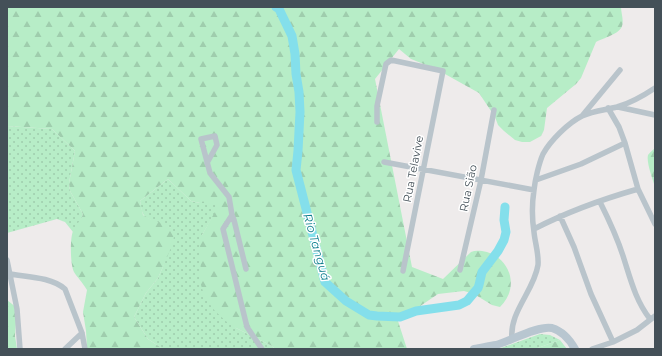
<svg xmlns="http://www.w3.org/2000/svg" width="662" height="356" viewBox="0 0 662 356" font-family="Montserrat,sans-serif">
	<style>
		.grass { fill: url(#grass-dots) }
		.forest { fill: url(#forest-firs) }
		.lines { fill: none; stroke-linecap: round; stroke-linejoin: round }
		.river { stroke: #84dfeb; stroke-width: 9 }
		.minor { stroke: #b9c4cb; stroke-width: 5.5 }
		.secondary { stroke: #b8c6d0; stroke-width: 8 }
		.labels { text-anchor: middle; dominant-baseline: central; stroke-width: 3; stroke-linejoin: round; paint-order: stroke }
		.street-label { font-size: 11px; fill: #445058; stroke: #fff }
		.water-label { font-size: 12px; font-style: italic; fill: #0d7e8d; stroke: #fff }
	</style>
	<defs>
		<pattern id="grass-dots" width="8" height="8" patternUnits="userSpaceOnUse"><rect width="8" height="8" fill="#b7edc7"/><path d="M2 2h.1M6 6h.1" fill="none" stroke="#9fcdad" stroke-width="1.8" stroke-linecap="round"/></pattern>
		<pattern id="forest-firs" width="22" height="20" patternUnits="userSpaceOnUse"><rect width="22" height="20" fill="#b7edc7"/><path d="M5 1l3.5 6h-7zM16 11l3.5 6h-7z" fill="#9fcdad"/></pattern>
	</defs>
	<rect width="100%" height="100%" fill="#eeebeb"/>
	<path class="grass" d="M7,126L52,129L75,151L69,183L70,191L83,214L81,220L73,232L65,222L57,219L7,233Z
		M168,179L191,201L200,203H221L202,235L236,328L272,346L275,349H163L148,339L134,317L146,293L158,278L162,269L166,257L171,228C164,224 146,220 143,214C141,210 141,205 140,201Z
		M540,334L550,335L560,340L535,349H498Z"/>
	<path class="forest" d="M7,7H621C621,12 624,21 622,26C620,34 603,38 596,42L581,78L576,84L547,108L544,130L541,136L530,142H522L515,140L504,131L498,125L495,117L479,93L436,69L411,59L399,49L375,79L412,267L443,279L471,252C476,250 481,251 487,252C512,260 519,289 500,307L492,305L474,294L464,291L438,294L398,321L407,349H275L272,346L236,328L228,323L215,311L205,298L201,285L200,243L202,235L220,203H200L191,201L168,179L140,201L143,215L150,219L165,224L171,228L174,235L173,243L162,269L158,278L146,293L134,317L148,339L163,349H87L86,331L83,312L87,290C83,283 77,277 74,272C70,264 70,238 73,231C76,224 81,221 83,214L70,191L69,183L75,151L52,129L7,126Z
		M655,148V187C653,180 646,162 648,155C650,152 653,150 655,148Z
		M7,300L17,308L15,336L17,349H7Z
		M560,340L567,349H535Z"/>
	<g class="lines">
		<path class="river" d="M276,7L279,9L292,36L295,54L296,74L299,92L300,112L298,151L296,170L325,282L346,301L369,315L377,316L400,317L416,311L459,305L467,301L478,288L479,285L482,272L498,251L504,240L506,232L504,220L505,207"/>
		<path class="minor" d="M618,107L655,115
			M608,108L619,127L625,143L638,189L655,224
			M582,116L620,70
			M377,122V106L386,64L391,60L443,71L403,271
			M384,162L534,190
			M207,163L217,145L215,136L201,139L210,173L229,197L232,215L223,229L247,327L262,349
			M536,180L581,164L625,143
			M600,202C609,220 618,239 624,259C631,281 636,301 650,319
			M232,215L234,220L246,269
			M560,216L574,247L591,294L613,342
			M534,229C565,213 603,199 638,189
			M7,260L17,309L20,349
			M460,270L481,180L494,110
			M10,274C28,277 51,277 65,289L82,333L85,349
			M512,339C509,312 534,291 538,265C539,254 535,243 534,232C532,219 532,203 534,190C535,180 539,163 543,154C550,141 568,123 582,116C593,111 605,110 617,107C631,103 643,96 655,88
			M65,349L82,333
			M592,349L613,342L637,330L655,316"/>
		<path class="secondary" d="M474,349C481,348 489,346 496,345C510,341 539,325 552,328C562,331 570,340 575,349"/>
	</g>
	<g class="labels">
		<g class="street-label">
			<text transform="translate(413 169) rotate(-79)">Rua Telavive</text>
			<text transform="translate(468 188) rotate(-78)">Rua Sião</text>
		</g>
		<g class="water-label">
			<text transform="translate(317 247) rotate(74)">Rio Tanguá</text>
		</g>
	</g>
	<rect width="662" height="356" fill="none" stroke="#445058" stroke-width="16"/>
</svg>
